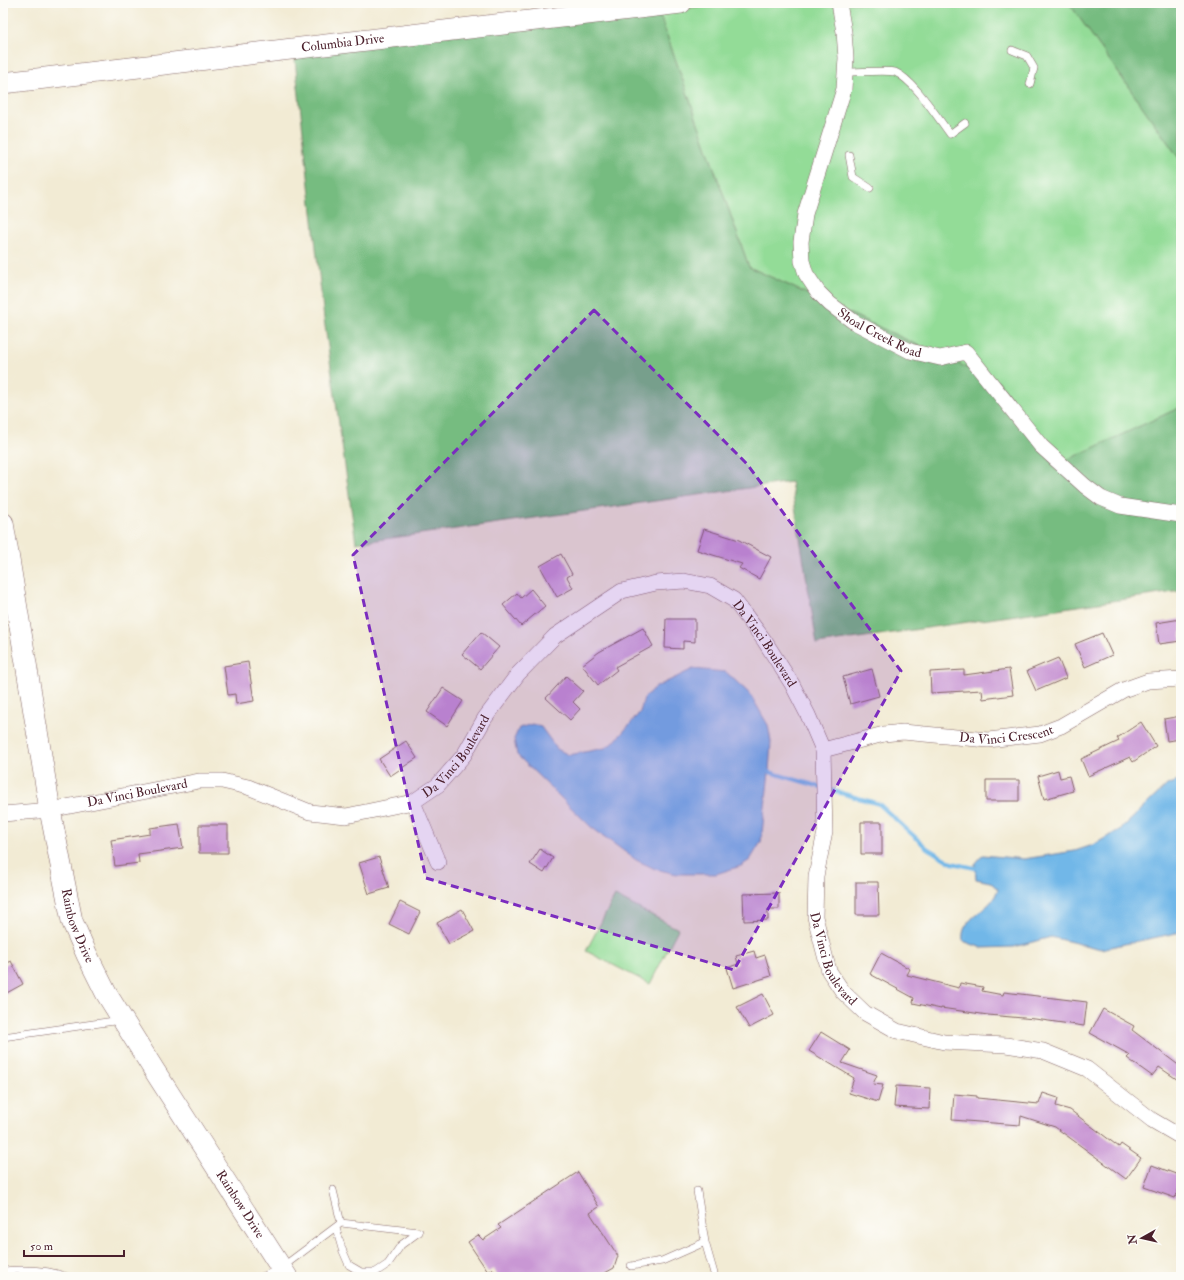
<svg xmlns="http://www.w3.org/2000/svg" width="1184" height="1280" viewBox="0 0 1184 1280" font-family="'IM FELL Double Pica',serif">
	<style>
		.green { fill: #93dc97; stroke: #6e7e61 }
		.forest { fill: #76bc80; stroke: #606e56 }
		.water { fill: #71b7e8; stroke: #5e6b8a }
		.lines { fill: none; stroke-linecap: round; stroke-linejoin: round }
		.stream { stroke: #71b7e8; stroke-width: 4 }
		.building { fill: #c997d4 }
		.lane-casing { stroke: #856666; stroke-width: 8 }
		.street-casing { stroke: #856666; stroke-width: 16 }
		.secondary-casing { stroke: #856666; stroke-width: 22 }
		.lane { stroke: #fff; stroke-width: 7 }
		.street { stroke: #fff; stroke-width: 15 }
		.secondary { stroke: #fff; stroke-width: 21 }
		.marked { fill: #7b2cbf; fill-opacity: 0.2; stroke: #7b2cbf; stroke-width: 3; stroke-dasharray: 8 5; stroke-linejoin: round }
		.labels { text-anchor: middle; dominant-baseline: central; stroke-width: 3.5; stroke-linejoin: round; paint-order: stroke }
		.street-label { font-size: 13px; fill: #4a1f2b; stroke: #fdfcf7 }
	</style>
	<rect width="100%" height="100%" fill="#fdfcf7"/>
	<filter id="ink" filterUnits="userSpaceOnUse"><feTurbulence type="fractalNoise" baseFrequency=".025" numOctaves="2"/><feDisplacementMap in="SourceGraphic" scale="8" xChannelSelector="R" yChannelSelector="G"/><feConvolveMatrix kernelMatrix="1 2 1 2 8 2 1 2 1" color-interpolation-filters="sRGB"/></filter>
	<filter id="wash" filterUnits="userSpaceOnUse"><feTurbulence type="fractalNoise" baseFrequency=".012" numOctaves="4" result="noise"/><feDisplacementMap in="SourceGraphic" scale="16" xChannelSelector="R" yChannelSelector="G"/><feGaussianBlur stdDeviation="0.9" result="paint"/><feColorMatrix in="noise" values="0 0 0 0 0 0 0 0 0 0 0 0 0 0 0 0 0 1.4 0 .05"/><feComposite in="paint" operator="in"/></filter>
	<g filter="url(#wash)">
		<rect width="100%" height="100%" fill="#f2ebd4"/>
		<path class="green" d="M720,3H1069L1181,161V407L1054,467L1000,383L749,267L659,13Z
			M615,896L678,929L650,984L586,951Z"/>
		<path class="forest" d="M1069,3H1181V161Z
			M659,13L749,267L1000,383L1054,466L1181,407V591L817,644L791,482L356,543L324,319L294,51Z"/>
		<path class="water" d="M693,669L726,672L750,694L768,725L771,742L769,772L761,842L750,860L741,866L716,874H677L655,869L636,860L591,827L517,755L514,739L519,728L532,724L541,727L557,749L569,755L605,748L614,742L632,722L640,712L644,698L654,688Z
			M1181,780V932L1101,949L1051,937L1014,947L982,948L963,941C960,919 983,914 994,898C995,896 997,892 998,889L990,882L976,879L975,864L983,855L1024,859L1075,851L1093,845L1121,829L1167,785Z"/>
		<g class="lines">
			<path class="stream" d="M769,772L821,787
				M827,789L879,804L927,848L952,863L975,868"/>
		</g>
		<g id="blocks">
			<path class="building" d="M704,529L739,540L771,557L759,579L739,568L742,564L697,550Z
				M561,554L572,574L567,577L573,588L557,597L540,566Z
				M531,589L545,606L521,626L503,605L517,593L521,598Z
				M666,619H695V642L683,641V649L665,648Z
				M1181,619V641L1159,644L1156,623Z
				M643,628L653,646L615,667L617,670L598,685L582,665L599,652Z
				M481,632L499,647L480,669L462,654Z
				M1102,633L1112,655L1085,667L1075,644Z
				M1058,658L1066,678L1036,691L1027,671Z
				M248,662L254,701L236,704L235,694L228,695L224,666Z
				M872,669L879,696L850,704L843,677Z
				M1009,669L1013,695L983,699L982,690L931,693L930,672L964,670V675Z
				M566,676L583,691L573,702L580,709L570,720L546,698Z
				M443,688L463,701L447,726L427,712Z
				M1181,716V739L1167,741L1164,719Z
				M1141,722L1156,746L1133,762L1130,757L1088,776L1081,759L1119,741L1117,738Z
				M406,741L417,758L390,776L379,759Z
				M1058,770L1060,778L1069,776L1073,791L1044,799L1038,776Z
				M986,780H1019V801H986Z
				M861,822H882V854H861Z
				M179,824L183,848L138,854L139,863L115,866L111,840L150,834V828Z
				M199,825H228V853H199Z
				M540,849L553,858L544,873L530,864Z
				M379,857L389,888L369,894L359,863Z
				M856,882H878L879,915H856Z
				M779,893V909H768V920L744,921L743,894Z
				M400,902L420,912L409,934L389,924Z
				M462,909L474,931L449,944L437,923Z
				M754,951L756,958L765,955L771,976L733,988L727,968L738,964L736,956Z
				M881,953L910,969L907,975L959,988L960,983L983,987L982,991L1003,995L1004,992L1087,1002L1084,1026L1035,1019L988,1015L941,1008V1009L913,1003L914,998L870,974Z
				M11,961L23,984L3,995V966Z
				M763,994L774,1015L749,1028L737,1007Z
				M1103,1009L1134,1026L1132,1030L1181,1067V1082L1159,1067L1152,1076L1127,1058L1130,1055L1090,1033Z
				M821,1032L850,1050L842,1063L877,1075L873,1084L883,1085L878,1102L849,1093L854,1078L809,1051Z
				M896,1086L930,1088L929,1109L894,1107Z
				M1043,1093L1058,1098L1056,1106L1070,1110L1119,1147L1121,1144L1141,1158L1126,1179L1055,1127L1021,1116L1020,1125L952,1120L954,1094L977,1096V1098L1039,1104Z
				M1152,1165L1181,1176V1183L1175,1198L1144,1187Z
				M578,1172L599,1207L590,1213L618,1256L614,1268L605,1273L607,1277H497L493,1269L488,1272L468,1242L478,1235L483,1240L501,1228L498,1225Z"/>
		</g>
	</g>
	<g filter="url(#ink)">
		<use href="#blocks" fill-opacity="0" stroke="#856666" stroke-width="1"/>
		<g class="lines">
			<g class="lane-casing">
				<path id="lane" d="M1012,50L1027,56L1034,68L1030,84
					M845,72C854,72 889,70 895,72C914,80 937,117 950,134L965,123
					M849,155L853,177L870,188
					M3,1037L121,1020
					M697,1191L705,1242L715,1277
					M341,1223L419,1232
					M336,1228L342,1249L349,1265L361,1272H376L388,1264L401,1245L419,1232
					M631,1266L662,1261L705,1242
					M3,1271C24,1269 47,1269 67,1277
					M262,1277L281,1268L341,1223L333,1190"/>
			</g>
			<g class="street-casing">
				<g id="street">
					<path id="s1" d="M839,3L844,32L846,58L844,89L805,214L801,242L802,261L806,274L818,292L830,304L854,322L910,351L940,358L966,352L1041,446L1085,486L1101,498L1120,506L1181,515"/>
					<path id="s2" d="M823,750L884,734L903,732L988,740L1040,734L1061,726L1123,690L1148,681L1181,679"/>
					<path d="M413,802L438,862"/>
					<path id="s3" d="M3,814L50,810L199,781H222L248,787L310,812L346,816L413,802L438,785L464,755L485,718L518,674L555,636L622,591L656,583L684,581L710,586L734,600L764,640L792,684L808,715L823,750L825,832L816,876L815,917L829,971L843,992L865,1013L897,1031L944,1042L1006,1045L1043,1051L1087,1069L1152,1120L1181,1137"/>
				</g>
			</g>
			<g class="secondary-casing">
				<g id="secondary">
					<path id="s4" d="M3,83L681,3"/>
					<path id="s5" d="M3,523L50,810L72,921L87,955L106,993L154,1070L287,1277"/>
				</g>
			</g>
			<use href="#lane" class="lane"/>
			<use href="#street" class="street"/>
			<use href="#secondary" class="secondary"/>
		</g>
	</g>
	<path class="marked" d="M594,310L747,464L901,671L734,970L426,878L353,555Z"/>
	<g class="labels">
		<g class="street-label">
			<text stroke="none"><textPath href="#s4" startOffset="342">Columbia Drive</textPath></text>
			<text stroke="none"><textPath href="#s1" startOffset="375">Shoal Creek Road</textPath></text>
			<text stroke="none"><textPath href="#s3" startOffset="892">Da Vinci Boulevard</textPath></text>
			<text stroke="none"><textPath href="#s2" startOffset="186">Da Vinci Crescent</textPath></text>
			<text stroke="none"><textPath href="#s3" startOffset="484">Da Vinci Boulevard</textPath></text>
			<text stroke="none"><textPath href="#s3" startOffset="136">Da Vinci Boulevard</textPath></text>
			<text stroke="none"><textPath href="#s5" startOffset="410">Rainbow Drive</textPath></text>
			<text stroke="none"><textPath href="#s3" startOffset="1228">Da Vinci Boulevard</textPath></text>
			<text stroke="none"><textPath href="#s5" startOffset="734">Rainbow Drive</textPath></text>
		</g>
	</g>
	<rect width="1184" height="1280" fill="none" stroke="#fdfcf7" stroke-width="16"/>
	<g transform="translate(1142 1238) rotate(262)" stroke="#fdfcf7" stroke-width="3" paint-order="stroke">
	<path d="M0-3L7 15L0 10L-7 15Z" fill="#4a1f2b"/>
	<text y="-6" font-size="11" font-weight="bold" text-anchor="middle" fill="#4a1f2b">N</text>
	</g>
	<path d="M24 1250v6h100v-6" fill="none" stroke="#4a1f2b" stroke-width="2"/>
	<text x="30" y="1250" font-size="12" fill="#4a1f2b" stroke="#fdfcf7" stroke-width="3" paint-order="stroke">50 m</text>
</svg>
